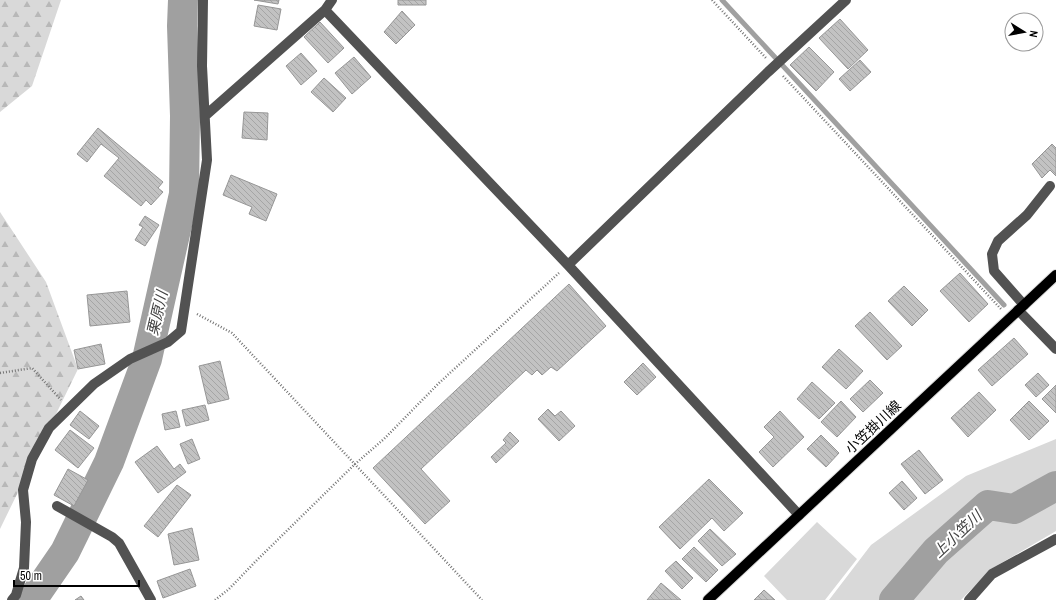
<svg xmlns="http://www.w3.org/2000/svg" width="1056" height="600" viewBox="0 0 1056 600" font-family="'Archivo Narrow','Noto Sans JP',sans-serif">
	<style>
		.grass { fill: #d9d9d9 }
		.forest { fill: url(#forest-firs) }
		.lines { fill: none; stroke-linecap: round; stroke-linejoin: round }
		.stream { stroke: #a0a0a0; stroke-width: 5 }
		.river { stroke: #a0a0a0; stroke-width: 30 }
		.building { fill: url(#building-back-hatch); stroke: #969696 }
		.major-casing { stroke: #dbdbdb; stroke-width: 12 }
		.path { stroke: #747474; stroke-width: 2.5; stroke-dasharray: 1 2; stroke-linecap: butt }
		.minor { stroke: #525252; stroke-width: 10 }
		.major { stroke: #000; stroke-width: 10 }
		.labels { text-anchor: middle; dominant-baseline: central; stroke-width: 4; stroke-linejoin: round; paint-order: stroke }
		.street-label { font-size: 14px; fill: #000; stroke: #fff }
		.water-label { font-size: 15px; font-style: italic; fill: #414141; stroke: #fff }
	</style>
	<defs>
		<pattern id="forest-firs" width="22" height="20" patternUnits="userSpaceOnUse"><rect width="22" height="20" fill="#d9d9d9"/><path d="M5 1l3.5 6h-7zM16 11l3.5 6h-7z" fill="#b8b8b8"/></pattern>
		<pattern id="building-back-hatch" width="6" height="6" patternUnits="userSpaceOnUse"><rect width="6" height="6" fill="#c2c2c2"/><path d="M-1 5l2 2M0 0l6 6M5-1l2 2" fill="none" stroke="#a5a5a5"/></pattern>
	</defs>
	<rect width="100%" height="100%" fill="#fff"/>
	<path class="grass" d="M1056,439V531L991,569L961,600H829L871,545L966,476Z
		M817,522L857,559L825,600H787L764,576Z"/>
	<path class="forest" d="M0,0H61L32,86L0,112Z
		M0,212L46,282L78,369L0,529Z"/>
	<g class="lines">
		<path class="stream" d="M722,0L1004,305"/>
		<path class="river" d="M32,600L65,552L109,462L147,359L184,194L185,116L182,26L183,0
			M894,600L936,551L988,505L1014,509L1056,486"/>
	</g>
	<path class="building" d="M254,0H279L278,4Z
		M398,0H426V5H398Z
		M258,5L281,9L277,30L254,26Z
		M402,11L415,25L396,44L384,32Z
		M840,19L868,50L848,69L819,38Z
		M320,22L344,48L328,63L304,37Z
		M809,47L834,72L816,91L790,65Z
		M301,53L317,71L301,85L286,66Z
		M354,57L371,77L352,94L335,73Z
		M860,60L871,72L850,91L839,79Z
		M324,78L346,98L333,112L311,92Z
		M244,112L268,113L267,140L242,138Z
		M98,128L163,182L158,188L163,192L151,205L146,200L141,206L104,176L119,158L101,144L87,162L77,154Z
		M1052,144L1056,148V176L1050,170L1042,178L1032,164Z
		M231,175L277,194L266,221L249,214L252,207L223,195Z
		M145,216L159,225L145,246L135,240L143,227L139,225Z
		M960,273L988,304L969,322L940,291Z
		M569,284L606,326L557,371L551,367L542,375L537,370L532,375L526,370L421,469L450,501L425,524L373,468Z
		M904,286L928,310L912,326L888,301Z
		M127,291L130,322L90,326L87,295Z
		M870,312L902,346L887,360L855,326Z
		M1014,338L1028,354L992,386L978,370Z
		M101,344L105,364L78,369L74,350Z
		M839,349L863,371L846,389L822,367Z
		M220,361L229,399L208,404L199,366Z
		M643,363L656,377L637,395L624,382Z
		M1038,373L1049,385L1036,397L1025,385Z
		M870,380L883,393L863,412L850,399Z
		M812,382L835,403L819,419L797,399Z
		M1056,385V413L1042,399Z
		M979,392L996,410L968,437L951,418Z
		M841,401L856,417L837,437L821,422Z
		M1029,401L1049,421L1029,440L1010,420Z
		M205,405L209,420L186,426L182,410Z
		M548,409L555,416L561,411L575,426L559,441L538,419Z
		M80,411L99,426L89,439L70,425Z
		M176,411L180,427L165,430L162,414Z
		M780,411L804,437L773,467L759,452L774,437L764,427Z
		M70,430L94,448L78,468L55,450Z
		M510,432L519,441L496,463L491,457L506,443L503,440Z
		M821,435L839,453L826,467L807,449Z
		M192,439L200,459L188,464L180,444Z
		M157,446L174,469L180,464L186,472L158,493L135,462Z
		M919,450L943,480L925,494L901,464Z
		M68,469L88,480L74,506L54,495Z
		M709,479L743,513L724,531L712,518L680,549L659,527Z
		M902,481L917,498L904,510L889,493Z
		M177,485L191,495L158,537L144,526Z
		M192,528L199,560L174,565L168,534Z
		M710,529L736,554L722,566L698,541Z
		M694,547L718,570L706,582L682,559Z
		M676,561L693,578L682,589L665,571Z
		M190,569L196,586L163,598L157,581Z
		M661,583L681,600H647Z
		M764,590L775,600H754Z
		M81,596L84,600H75Z"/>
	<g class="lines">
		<g class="major-casing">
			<path id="major" d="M708,600L1056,275"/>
		</g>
		<path class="path" d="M712,0L766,58
			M783,76L1001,309
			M197,314L232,333L482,600
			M0,373L32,368L61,400
			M215,600L229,589L257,560L355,464L384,439L439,383L559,273"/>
		<path class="minor" d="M325,10L568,265L799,515
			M206,115L325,10L332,0
			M568,265L768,72L846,0
			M1024,305L994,271L992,254L998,241L1027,215L1050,186
			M1018,310L1056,349
			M57,506L112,537L119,543L151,600
			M12,600L16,595L24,568L26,522L23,490L32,459L49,428L94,384L130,359L168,342L181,331L207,160L202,66L203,0
			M969,600L992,574L1056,539"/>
		<use href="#major" class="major"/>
	</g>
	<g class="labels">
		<g class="street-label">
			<text transform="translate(873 427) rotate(-43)">小笠掛川線</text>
		</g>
		<g class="water-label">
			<text transform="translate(157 313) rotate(-77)">栗原川</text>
			<text transform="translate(957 534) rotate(-43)">上小笠川</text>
		</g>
	</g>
	<g transform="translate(1024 32) rotate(101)"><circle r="19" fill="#ffffff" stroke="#999999"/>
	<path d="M0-3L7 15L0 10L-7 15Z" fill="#000000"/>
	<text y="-6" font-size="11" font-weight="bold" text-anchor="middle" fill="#000000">N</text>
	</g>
	<path d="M14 580v6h125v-6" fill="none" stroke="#000000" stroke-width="2"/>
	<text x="20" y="580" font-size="12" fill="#000000" stroke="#ffffff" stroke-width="3" paint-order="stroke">50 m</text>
</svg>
